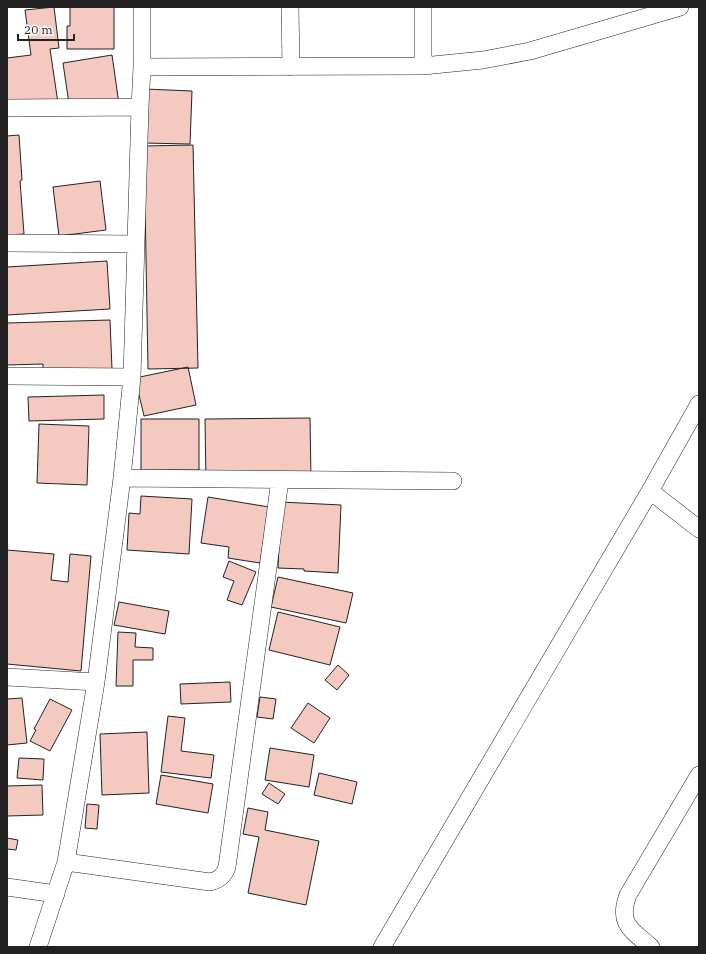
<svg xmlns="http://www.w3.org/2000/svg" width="706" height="954" viewBox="0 0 706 954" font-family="'IBM Plex Serif',serif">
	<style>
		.building { fill: #f3c9c0; stroke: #222 }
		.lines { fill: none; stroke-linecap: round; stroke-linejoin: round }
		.street-casing { stroke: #222; stroke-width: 18 }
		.street { stroke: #fff; stroke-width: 17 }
	</style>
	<rect width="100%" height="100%" fill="#fff"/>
	<path class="building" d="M54,7L59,48L50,49L58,103L7,110V58L31,55L25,10Z
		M70,7H114V49H67V26H70Z
		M112,55L119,104L70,111L63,63Z
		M145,89L192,91L190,144L143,143Z
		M19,135L22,180L20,181L24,234L7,235V136Z
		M193,145L198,368L148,369L144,146Z
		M100,181L106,230L59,236L53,187Z
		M107,261L110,309L7,315V267Z
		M110,320L112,369L43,372V364L7,365V323Z
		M188,367L196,405L144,416L135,378Z
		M104,395V419L29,421L28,397Z
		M310,418L311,480L206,481L205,419Z
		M141,419H199V470H141Z
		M39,424L89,426L87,485L37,483Z
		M141,496L192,499L189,554L127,550L129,513L140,514Z
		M208,497L269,507L260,563L228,558L229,547L201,543Z
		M281,502L341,505L338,573L304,571V569L278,568Z
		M7,550L54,554L51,580L68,582L70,554L91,556L81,671L7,664Z
		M229,561L256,572L242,605L227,600L234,581L223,577Z
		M278,577L353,593L346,623L271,607Z
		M119,602L169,611L165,634L114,625Z
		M278,612L340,627L330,665L269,650Z
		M118,632L136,633L135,647L153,648V660H133V686H116Z
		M338,665L349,675L337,690L325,680Z
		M230,682L231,702L181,704L180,684Z
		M260,697L276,699L273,719L257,717Z
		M22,698L27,743L7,745V699Z
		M50,699L72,710L50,751L30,741L36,730L34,729Z
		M308,703L330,718L314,743L291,728Z
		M168,716L185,718L181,751L214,755L211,778L161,772Z
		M147,732L149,793L102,795L100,734Z
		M270,748L314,755L309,787L265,780Z
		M19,758L44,759L43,780L17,778Z
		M319,773L357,782L352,804L314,795Z
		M161,775L213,784L208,813L156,804Z
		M269,783L285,794L278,804L262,794Z
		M42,785L43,815L7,816V786Z
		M87,804L99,805L97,829L85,828Z
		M248,808L268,812L265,830L319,841L306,905L248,893L259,837L243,834Z
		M7,838L18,840L16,850L7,849Z"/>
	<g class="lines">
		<g class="street-casing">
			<path id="street" d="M290,7L291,67
				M423,66V7
				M142,67L423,66L483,60L530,51L680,7
				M7,108L140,107
				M7,243L136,244
				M7,376L132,377
				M122,478L453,481
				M650,491L699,529
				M7,677L96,682
				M66,862L210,882C219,880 224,876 227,867L280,480
				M7,887L56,894
				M38,947L66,862L96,682L122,478L132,377L140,107L142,67V7
				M382,947L650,491L699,404
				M651,947C632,930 617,924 628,895L699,775"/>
		</g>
		<use href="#street" class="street"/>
	</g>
	<rect width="706" height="954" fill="none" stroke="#222222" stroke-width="16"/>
	<path d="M18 34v6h56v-6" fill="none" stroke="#222222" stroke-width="2"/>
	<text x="24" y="34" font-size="12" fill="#222222" stroke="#ffffff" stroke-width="3" paint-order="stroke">20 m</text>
</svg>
